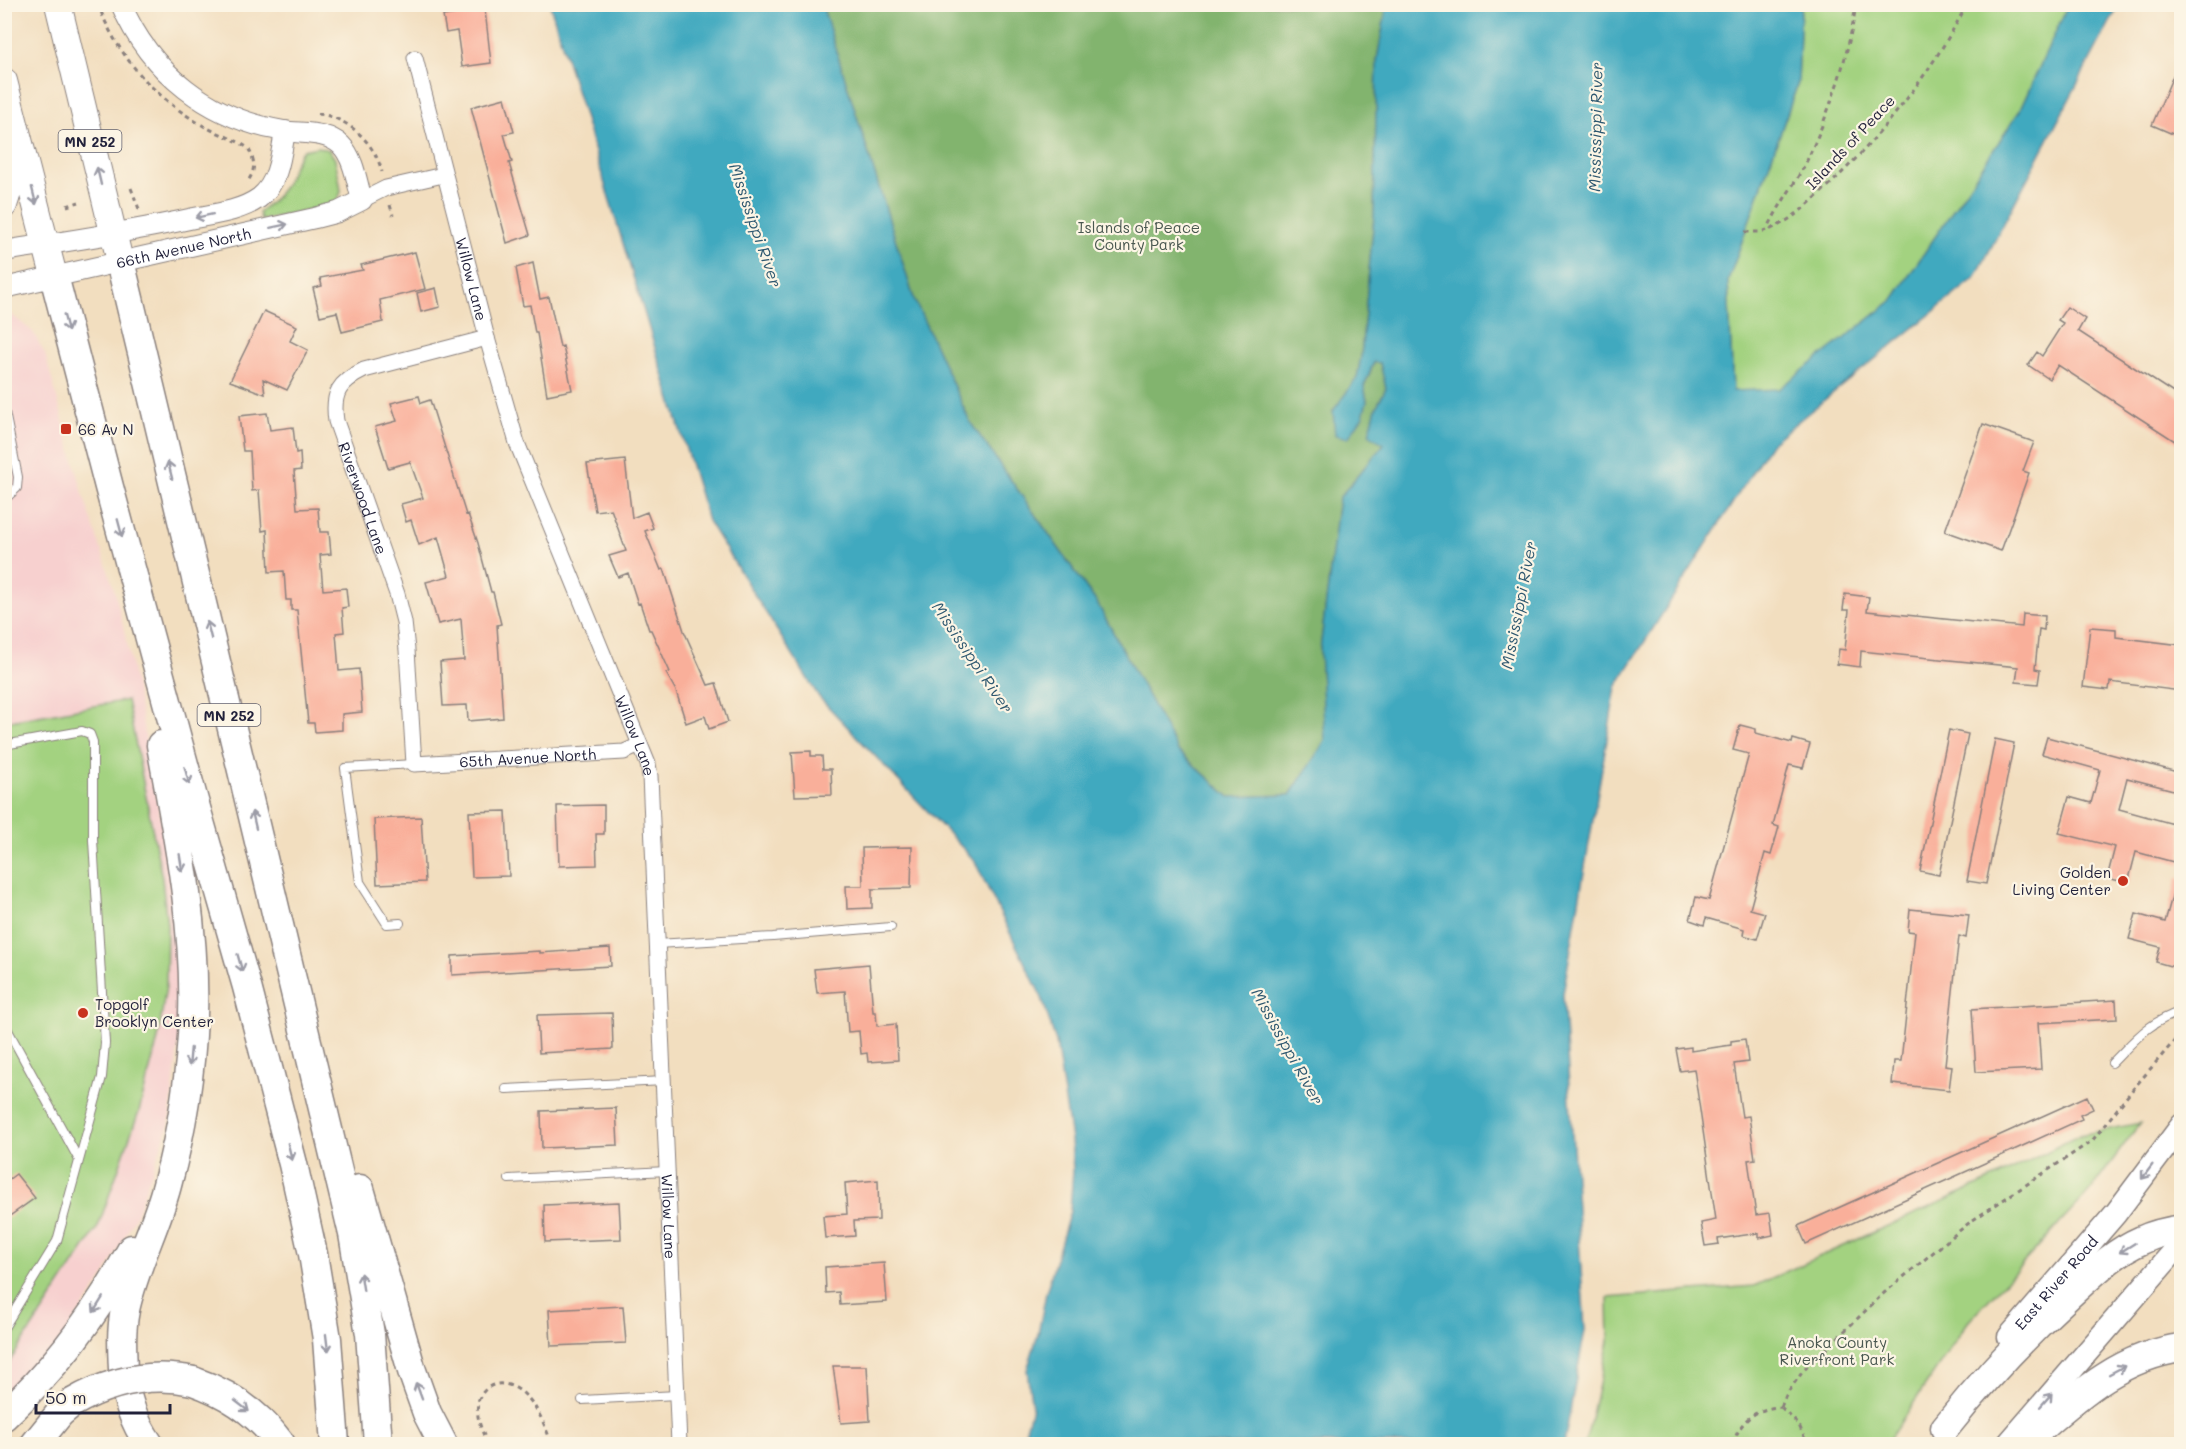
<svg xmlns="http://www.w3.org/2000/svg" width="2186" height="1449" viewBox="0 0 2186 1449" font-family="Mali,sans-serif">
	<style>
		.built { fill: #f7d0cf }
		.green { fill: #a3d280; stroke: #627a5e; stroke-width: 1.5 }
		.forest { fill: #82b46e; stroke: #526b54; stroke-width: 1.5 }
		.water { fill: #3fa9bf; stroke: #30667d; stroke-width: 1.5 }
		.building { fill: #f9af9a }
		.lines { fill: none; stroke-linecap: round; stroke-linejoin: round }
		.service-casing { stroke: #8a807d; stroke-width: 10 }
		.minor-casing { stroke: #8a807d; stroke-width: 17 }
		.tertiary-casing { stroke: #8a807d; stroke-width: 22 }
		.secondary-casing { stroke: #8a807d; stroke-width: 25 }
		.trunk-casing { stroke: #8a807d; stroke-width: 28 }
		.motorway-casing { stroke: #8a807d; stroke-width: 31 }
		.path { stroke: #8a807d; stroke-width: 3; stroke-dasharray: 4.5 4.5; stroke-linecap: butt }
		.service { stroke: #fff; stroke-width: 8 }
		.minor { stroke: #fff; stroke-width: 15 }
		.tertiary { stroke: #fff; stroke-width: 20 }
		.secondary { stroke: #fff; stroke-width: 22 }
		.trunk { stroke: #fff; stroke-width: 26 }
		.motorway { stroke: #fff; stroke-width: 28 }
		.motorway-bridge-casing { stroke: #8a807d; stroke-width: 31; stroke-linecap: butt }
		.motorway-bridge { stroke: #fff; stroke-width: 28 }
		.oneway { stroke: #9c9ca7 }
		.poi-dot { fill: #c8321e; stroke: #fcf5e5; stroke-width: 2 }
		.labels { text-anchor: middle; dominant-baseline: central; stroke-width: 4.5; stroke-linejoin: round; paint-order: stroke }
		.shield { fill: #fcf5e5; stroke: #63616e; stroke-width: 1.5 }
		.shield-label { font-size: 14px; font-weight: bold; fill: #22223b }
		.street-label { font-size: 15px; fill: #22223b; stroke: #fcf5e5 }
		.park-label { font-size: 15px; fill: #495750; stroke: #fcf5e5 }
		.poi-label { font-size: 15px; fill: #22223b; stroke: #fcf5e5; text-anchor: start }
		.water-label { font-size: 16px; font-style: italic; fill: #2e5870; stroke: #fcf5e5 }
	</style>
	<rect width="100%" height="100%" fill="#fcf5e5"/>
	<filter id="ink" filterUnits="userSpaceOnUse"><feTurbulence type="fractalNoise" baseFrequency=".0167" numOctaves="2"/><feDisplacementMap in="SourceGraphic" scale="12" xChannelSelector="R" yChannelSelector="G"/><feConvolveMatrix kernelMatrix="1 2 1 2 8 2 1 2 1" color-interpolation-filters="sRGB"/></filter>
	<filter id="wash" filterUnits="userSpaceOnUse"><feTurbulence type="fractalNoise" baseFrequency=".008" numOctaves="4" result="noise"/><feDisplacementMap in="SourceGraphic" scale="24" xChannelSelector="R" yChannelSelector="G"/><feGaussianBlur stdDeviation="1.35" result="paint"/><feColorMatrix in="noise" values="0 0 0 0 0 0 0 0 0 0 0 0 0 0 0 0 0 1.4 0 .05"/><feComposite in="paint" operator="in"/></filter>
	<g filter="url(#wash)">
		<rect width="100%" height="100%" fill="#f2debf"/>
		<path class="built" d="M5,314L12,315L33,332L45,354L84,497L115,592L129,652L171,871L183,1003L169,1125L136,1215L103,1278L53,1352L5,1405Z"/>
		<path class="green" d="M1801,5H2068L2019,112L1892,301L1779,390L1733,391L1728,281L1798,83Z
			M318,147L329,150L335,159L340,184L341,192L337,201L329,206L261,220L259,212L274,200L284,187L298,157L303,150Z
			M127,700L162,878L167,926L166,986L158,1039L139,1111L98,1227L5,1369V722Z
			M2140,1123L2091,1190L1968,1322L1886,1444H1585L1609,1342L1608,1298L1754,1286L2001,1175L2080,1135Z"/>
		<path class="forest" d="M822,5H1387L1377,60L1374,217L1361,357L1357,378L1333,411L1367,401L1364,386L1375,361L1381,363L1386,388L1376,408L1384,444L1339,498L1320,650L1326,741L1290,795L1230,797L1178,751L1097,603L970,422L914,299Z"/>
		<path class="water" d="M550,5H822L914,299L970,422L1097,603L1178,751L1230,797L1290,795L1325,741L1320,650L1339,498L1384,444L1369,434L1376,408L1386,388L1380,363L1374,362L1364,386L1367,401L1363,416L1348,438L1335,435L1333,411L1357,378L1361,357L1374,217L1377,60L1387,5H1801L1798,83L1728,281L1733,391L1779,389L1892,301L2019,112L2068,5H2119L1975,278L1770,444L1616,687L1563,994L1585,1330L1564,1444H1022L1032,1407L1027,1370L1038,1334L1046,1293L1070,1211L1073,1170L1071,1140L1056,1042L1042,998L974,860L819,697L708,521Z"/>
		<g id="blocks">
			<path class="building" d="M485,10L491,63L462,67L457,31L446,33L443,16Z
				M2181,57V131L2178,129L2175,135L2152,125Z
				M505,98L514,132L504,134L512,162L509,163L530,235L507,243L471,107Z
				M415,252L425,289L380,300L383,322L342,332L337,312L320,316L313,288L322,286L320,278L363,270L361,265Z
				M533,263L540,299L549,297L560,347L563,346L572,390L547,395L537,333H535L530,305L523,306L516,268Z
				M436,288L440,307L421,312L417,293Z
				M2067,307L2085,319L2078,331L2181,398V445L2058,365L2049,379L2028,365L2037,352L2042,356L2063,323L2058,320Z
				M264,311L297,326L290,341L308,350L287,390L263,379L265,394L230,381Z
				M419,396L421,403L430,400L466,515L468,514L478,543L491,592H493L501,624L497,625L503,718L468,721L467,705L443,706L440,662L464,660L461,619L438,624L426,582L449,576L438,537L419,545L411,520L406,522L401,504L423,498L410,462L388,468L375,427L397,421L391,403Z
				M267,413L270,430L293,427L296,453L300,452L301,470L294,471L297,509L318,508L320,532H329L331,554L320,555L323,590L346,588L348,607L342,608L344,632L336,633L339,671L359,669L362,712L342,714V730L315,732L314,723H308L297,610H291V600H286L284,571L269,572L267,530L262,531L259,490L252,491L250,451H243L239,416Z
				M1983,424L2034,442L2023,471L2029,473L2001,551L1945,531Z
				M625,460L632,518L647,512L653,528L645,531L661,570L664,569L684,631L708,685L716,683L728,722L709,729L705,716L686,723L676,691L666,673L670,672L651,630H649L640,603L638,604L628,573L618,577L609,556L626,551L611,509L595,511L587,464Z
				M1845,594L1869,597L1867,611L2022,627L2023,614L2045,616L2044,630L2039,629L2035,669L2040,670L2038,684L2016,682L2018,667L1861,651L1860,667L1837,664L1839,649L1845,650L1849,610H1843Z
				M2090,627L2116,629V637L2181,645V691L2110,682L2109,690L2083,687Z
				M1740,725L1756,729V733L1792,743L1793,739L1810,744L1803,768L1789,765L1773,825L1779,827L1771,855L1765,853L1750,909L1765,913L1757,939L1743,935L1744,929L1706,918L1704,925L1690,920L1696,897L1709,900L1749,754L1733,750Z
				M1949,730L1968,734L1939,875L1920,871Z
				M2047,737L2181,773V792L2127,778L2119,809L2181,826V864L2136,852L2128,883L2107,878L2115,847L2059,833L2069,797L2091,803L2100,770L2042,754Z
				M1995,739L2014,743L1986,884L1967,881Z
				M811,751V756H822L823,769H831L832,795L795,796L792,752Z
				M604,805V834H596L597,865L559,866L557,806Z
				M506,811L509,876L472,877L469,812Z
				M421,817L425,882L377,884L374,819Z
				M912,847L911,888L872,889V908L847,909L846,886H863L862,848Z
				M2177,878L2181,879V969L2156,962L2160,947L2129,939L2136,914L2165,922Z
				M1910,909L1969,915L1966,938L1959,936L1945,1065L1952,1066L1949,1090L1892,1084L1894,1061H1901L1915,932L1908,931Z
				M610,948L611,966L452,975V956L540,951V953Z
				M869,964L873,1012H876L877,1026L896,1024L898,1060L868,1062L867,1053L861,1054L859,1031L848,1032L845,991L817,993L814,969Z
				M2116,1000L2117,1019L2038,1023L2041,1069L1976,1072L1972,1009Z
				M612,1013L613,1049L539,1053L537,1015Z
				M1745,1039L1748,1062L1734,1064L1742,1117L1749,1116L1755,1159L1748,1160L1756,1215L1770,1213L1773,1235L1759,1238V1233L1718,1239L1719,1244L1705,1246L1701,1223L1716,1220L1694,1069L1680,1071L1676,1049L1691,1047V1051L1731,1045V1041Z
				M2087,1096L2093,1109L2080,1115L2082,1119L1806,1244L1798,1226Z
				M616,1108L618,1145L542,1148L541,1111Z
				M16,1174L35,1198L4,1220V1183Z
				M878,1180L879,1220L854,1221L855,1236L825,1238L823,1216L847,1214L845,1183Z
				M619,1202L621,1239L545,1242L544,1205Z
				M884,1263L887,1302L840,1305L839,1292L826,1293L825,1267Z
				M623,1306L626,1343L551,1346L549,1310Z
				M833,1366H867L870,1421L841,1423Z"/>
		</g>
	</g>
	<g filter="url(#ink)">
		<use href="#blocks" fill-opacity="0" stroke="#8a807d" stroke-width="1.5"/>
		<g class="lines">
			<g class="service-casing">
				<path id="service" d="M4,407L18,477L17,488L4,500
					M4,745L82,731L90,734L93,742V840L105,1043L102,1077L57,1241L4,1328
					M400,923L387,924L360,882L345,768L414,764
					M657,944L773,937L891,927
					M4,1023L79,1160
					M2112,1063C2137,1038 2147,1023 2182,1011
					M506,1089L664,1081
					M509,1179L667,1171
					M582,1400L677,1395"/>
			</g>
			<g class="minor-casing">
				<g id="minor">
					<path id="s1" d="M415,58L487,338L517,443L648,764L650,776L679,1444"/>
					<path d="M362,200L386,188L443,175"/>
					<path id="s2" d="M487,338L364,370C339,382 332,393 336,421L397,594L404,622L407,650L414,764L624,752L640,745"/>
				</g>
			</g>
			<g class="tertiary-casing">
				<g id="tertiary">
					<path d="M4,251C68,241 131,232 194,218C215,214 241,211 259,198C279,183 281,154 285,131"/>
					<path id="s3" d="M4,288L315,218L338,212L362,200C357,183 354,158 341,145C326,131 302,134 284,131C210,119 150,73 121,4"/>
				</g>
			</g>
			<g class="secondary-casing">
				<g id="secondary">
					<path id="s4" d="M2009,1337L2116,1213L2182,1125"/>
					<path d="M2008,1444L2182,1242"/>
				</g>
			</g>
			<g class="trunk-casing">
				<path id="trunk" d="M58,4L120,261
					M4,81L54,276
					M4,205L11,183L13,147"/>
			</g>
			<g class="motorway-casing">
				<path id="motorway" d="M120,261L353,1234L370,1334L378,1444
					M54,276L109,487L192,794L247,987L293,1164L313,1254L327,1339L335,1444
					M360,1189L412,1371L427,1413L443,1444
					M193,1381C228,1393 259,1414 281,1444
					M4,1416C56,1368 98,1311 132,1249
					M1945,1428C1983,1380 2024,1336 2069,1295C2092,1274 2114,1252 2142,1240C2154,1234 2168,1231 2182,1229
					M35,1444L60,1413L72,1403
					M149,1444C133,1421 125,1397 123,1369C122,1349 121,1330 125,1310C134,1267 156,1227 167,1185C182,1130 191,1072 193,1015C196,925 177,834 161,745
					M2022,1444C2069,1404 2116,1356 2182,1348"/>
			</g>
			<path class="path" d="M98,4C117,56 155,98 202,125C217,134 234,138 248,148C255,160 256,169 248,181
				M1856,4C1849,55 1831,107 1810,154C1799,179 1781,201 1769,226L1771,229C1792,220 1806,206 1823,191C1880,138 1931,74 1967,4
				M318,114C348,117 375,143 382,172
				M131,188L139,209H141
				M390,205L393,215
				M67,206L79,202
				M1745,232H1760L1771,229
				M1781,1407L1787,1393L1804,1370L1884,1293L1970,1222L2092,1141L2133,1089L2182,1032
				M1781,1407L1799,1425L1807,1444
				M488,1444C482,1432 474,1414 479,1399C488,1378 511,1381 525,1395C539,1408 545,1427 552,1444
				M1733,1444C1740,1420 1756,1408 1781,1407"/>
			<use href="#service" class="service"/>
			<use href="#minor" class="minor"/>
			<use href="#tertiary" class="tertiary"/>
			<use href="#secondary" class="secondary"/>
			<use href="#trunk" class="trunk"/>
			<use href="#motorway" class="motorway"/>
			<g class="motorway-bridge-casing">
				<path id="motorway-bridge" d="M72,1403C110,1381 150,1372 193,1381"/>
			</g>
			<use href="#motorway-bridge" class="motorway-bridge"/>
		</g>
		<defs><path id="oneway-shaft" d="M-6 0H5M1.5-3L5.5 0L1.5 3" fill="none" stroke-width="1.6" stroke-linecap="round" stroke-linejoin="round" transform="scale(1.5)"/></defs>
		<g class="oneway">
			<use href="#oneway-shaft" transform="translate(99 176) rotate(-103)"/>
			<use href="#oneway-shaft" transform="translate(34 196) rotate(76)"/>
			<use href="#oneway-shaft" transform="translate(204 216) rotate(168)"/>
			<use href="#oneway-shaft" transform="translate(279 226) rotate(-12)"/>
			<use href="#oneway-shaft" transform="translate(66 323) rotate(75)"/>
			<use href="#oneway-shaft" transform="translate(170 470) rotate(-104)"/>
			<use href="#oneway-shaft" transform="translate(120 528) rotate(75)"/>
			<use href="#oneway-shaft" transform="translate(209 630) rotate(-104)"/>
			<use href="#oneway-shaft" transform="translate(187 776) rotate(75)"/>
			<use href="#oneway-shaft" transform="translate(254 820) rotate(-103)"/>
			<use href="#oneway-shaft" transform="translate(181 863) rotate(81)"/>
			<use href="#oneway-shaft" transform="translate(240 963) rotate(74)"/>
			<use href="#oneway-shaft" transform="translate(190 1057) rotate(95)"/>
			<use href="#oneway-shaft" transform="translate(290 1152) rotate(76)"/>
			<use href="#oneway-shaft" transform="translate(2147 1172) rotate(127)"/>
			<use href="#oneway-shaft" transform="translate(2127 1248) rotate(148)"/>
			<use href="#oneway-shaft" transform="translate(362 1282) rotate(-99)"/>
			<use href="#oneway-shaft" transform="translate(98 1305) rotate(122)"/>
			<use href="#oneway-shaft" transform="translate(327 1343) rotate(83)"/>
			<use href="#oneway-shaft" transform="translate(2117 1370) rotate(-28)"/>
			<use href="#oneway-shaft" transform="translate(419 1391) rotate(-110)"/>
			<use href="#oneway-shaft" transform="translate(2046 1400) rotate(-49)"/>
			<use href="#oneway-shaft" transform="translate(242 1406) rotate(38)"/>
		</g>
	</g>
	<g class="poi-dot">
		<rect x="60" y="423" width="12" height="12" rx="3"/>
		<circle cx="2123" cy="881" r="6"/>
		<circle cx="83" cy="1013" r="6"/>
	</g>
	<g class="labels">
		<g class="shield">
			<rect x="58.5" y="130" width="63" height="22" rx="4.5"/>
			<rect x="197.5" y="704" width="63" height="22" rx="4.5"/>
		</g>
		<g class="shield-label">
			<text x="90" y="141">MN 252</text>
			<text x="229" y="715">MN 252</text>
		</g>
		<g class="street-label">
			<text transform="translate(1850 142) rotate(-47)">Islands of Peace</text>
			<text stroke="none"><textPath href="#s3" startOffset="184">66th Avenue North</textPath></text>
			<text stroke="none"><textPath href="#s1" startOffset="228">Willow Lane</textPath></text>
			<text stroke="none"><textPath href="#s2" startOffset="273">Riverwood Lane</textPath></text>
			<text stroke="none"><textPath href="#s1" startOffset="714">Willow Lane</textPath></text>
			<text stroke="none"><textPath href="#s2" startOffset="660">65th Avenue North</textPath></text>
			<text stroke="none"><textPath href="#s1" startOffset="1198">Willow Lane</textPath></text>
			<text stroke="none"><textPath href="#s4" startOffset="72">East River Road</textPath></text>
		</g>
		<g class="park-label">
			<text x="1139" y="227">Islands of Peace<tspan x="1139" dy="17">County Park</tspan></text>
			<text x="1837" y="1342">Anoka County<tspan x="1837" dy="17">Riverfront Park</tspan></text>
		</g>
		<g class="poi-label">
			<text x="78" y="429">66 Av N</text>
			<text x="2111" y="872" text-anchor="end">Golden<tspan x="2111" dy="17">Living Center</tspan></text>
			<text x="95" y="1004">Topgolf<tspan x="95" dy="17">Brooklyn Center</tspan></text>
		</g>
		<g class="water-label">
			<text transform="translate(1595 127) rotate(-89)">Mississippi River</text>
			<text transform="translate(756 225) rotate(71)">Mississippi River</text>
			<text transform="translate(1518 605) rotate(-79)">Mississippi River</text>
			<text transform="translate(973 657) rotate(56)">Mississippi River</text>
			<text transform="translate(1288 1046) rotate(61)">Mississippi River</text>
		</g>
	</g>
	<rect width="2186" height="1449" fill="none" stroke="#fcf5e5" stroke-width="24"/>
	<path d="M36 1404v9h134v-9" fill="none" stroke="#22223b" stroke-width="3"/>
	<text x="45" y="1404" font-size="18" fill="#22223b" stroke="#fcf5e5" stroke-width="4.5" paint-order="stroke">50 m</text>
</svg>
